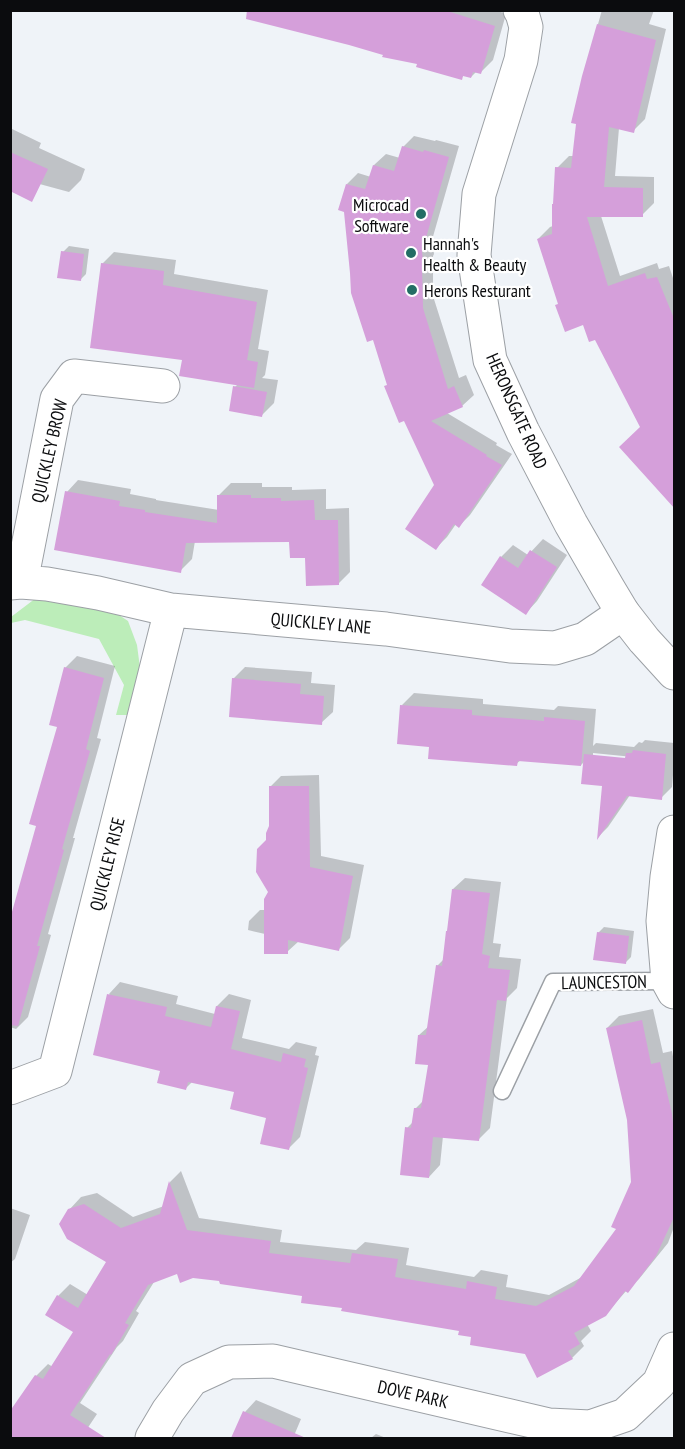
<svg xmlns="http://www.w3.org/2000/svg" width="685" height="1449" viewBox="0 0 685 1449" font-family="'PT Sans Narrow',sans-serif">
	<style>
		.green { fill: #bcedb9 }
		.shadow { fill: #0003; fill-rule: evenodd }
		.building { fill: #d59fda }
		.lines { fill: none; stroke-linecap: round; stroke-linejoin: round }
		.lane-casing { stroke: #9ca0a5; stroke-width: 19 }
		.street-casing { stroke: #9ca0a5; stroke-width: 35 }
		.secondary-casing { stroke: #9ca0a5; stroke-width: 35 }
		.lane { stroke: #fff; stroke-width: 16 }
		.street { stroke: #fff; stroke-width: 33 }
		.secondary { stroke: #fff; stroke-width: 33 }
		.poi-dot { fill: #236d65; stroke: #fff; stroke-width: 2 }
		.labels { text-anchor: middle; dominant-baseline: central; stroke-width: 4.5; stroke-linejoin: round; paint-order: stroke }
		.poi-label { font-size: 18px; fill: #0b0c0e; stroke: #fff; text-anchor: start }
		.street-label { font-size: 18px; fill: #0b0c0e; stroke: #fff }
	</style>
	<rect width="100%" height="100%" fill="#eff3f8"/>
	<path class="green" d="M36,598L113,611L128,621L137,645L140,668L129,715H116L124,685L99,639L25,620L11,623V617Z"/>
	<path class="shadow" d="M254,10H496L506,14L493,60L480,73L476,72L471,77L464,75L461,78L419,62L384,54Z
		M602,10H654L649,24L666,29L645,119L633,131L619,128L615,176L654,177V203L642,215L601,216L620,276L657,263L659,269L669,266L674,281V500L641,427L596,338L584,323L559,303L538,239L550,227L553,226L557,168L569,156H574L583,77Z
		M10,128L41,143L39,148L85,169L81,180L69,192L10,176Z
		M414,136L435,141L436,140L459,146L432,240L434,254L433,256V296L459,378L466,375L474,395L462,406L447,413L497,443L496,445L512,454L470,515L459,526L456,524L447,537L436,548V486L388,384L347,184L358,173L371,177L374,165L386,154L400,158L403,147Z
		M69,246L89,249L86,274L80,280L63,252Z
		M114,252L176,260L174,274L268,290L258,349L269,351L265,375L262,378L278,380L274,403L262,415L235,387L238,384L184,359L102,264Z
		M78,480L131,489L130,494L156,499V500L219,510V495L231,483H262V487H292V490L326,489V509L349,508L350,572L338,584L307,557L291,540L195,541L192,559L180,571L67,492Z
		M543,539L567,555L537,601L526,613L501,557L513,545L528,555Z
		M77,656L115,666L97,738L101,739L73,838H75L48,934L51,935L28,1017L16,1029L10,1027V924L38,825L59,726L65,668Z
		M245,667L312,672L311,683L335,685L333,712L321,723L233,679Z
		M414,693L483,699V704L554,710L558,706L596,709L593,746L596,743L634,747L639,742L642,743L645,740L674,743V763L672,787L661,798L630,795L608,827L599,836L604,785L585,761L581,765L521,760L516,764L431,746L402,705ZM593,753L633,757V760L593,756Z
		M319,775L321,856L364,865L350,938L339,949L299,941L287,952L265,934L248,930L249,921L260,910H290L268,840L271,827L270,787L281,776Z
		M465,878L501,882L493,943L501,944L499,957L521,959L517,988L507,998L490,1128L479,1139L443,1136L440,1165L429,1177L407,1128L414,1121L415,1109L424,1100L429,1064L419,1035L429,1026L437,966L444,959L453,889Z
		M604,927L634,931L631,957L625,963L598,933Z
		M120,982L178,996L176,1004L215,1014L217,1006L229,994L251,1000L242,1038L289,1049L296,1042L317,1047L315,1055L319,1056L300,1137L288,1149L267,1117L235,1091L193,1081L186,1088L162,1070L109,994Z
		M653,1009L663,1053L672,1051L674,1062V1227L668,1243L639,1279L627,1290L605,1315L587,1324L591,1331L581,1341L584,1346L572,1358L526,1352L473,1336L461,1329L343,1307L303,1295L178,1272L154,1282L136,1311L139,1313L123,1341L117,1347L80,1403L97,1414L81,1438H10V1414L36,1376L48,1364L53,1367L75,1332L58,1296L70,1284L88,1295L108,1262L69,1210L81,1197L97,1193L133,1217L164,1206L170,1182L181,1171L199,1218L282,1230L280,1242L356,1250L365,1242L409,1248L406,1265L474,1277L481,1270L508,1275L506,1287L549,1295L582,1277L618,1229L632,1184L628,1120L607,1028L619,1016Z
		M10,1208L30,1215L15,1259L10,1263Z
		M256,1400L301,1419L293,1438H233L245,1412Z
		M376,1434L386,1438H371Z"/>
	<path class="building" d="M247,10H444L495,26L481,74L473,72L471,78L463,76L462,80L416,67L417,64L382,57L383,55L349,45L246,19Z
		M597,24L656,40L634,133L609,127L604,187L643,188V217H587L608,286L645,273L647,279L657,277L675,321V509L619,447L640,427L595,340L589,342L583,325L565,332L555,305L558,304L537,239L552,234V204H553L555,167L571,168L576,124L571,123L582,76Z
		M402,146L423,152L424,150L449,157L422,252L424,267H422L423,308L448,389L454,386L463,407L431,421L487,455L486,456L502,465L459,528L454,524L436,550L405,529L434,485L404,421L399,423L384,386L387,385L373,340L367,342L351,293L350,273L344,212L338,210L346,184L365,189L373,165L394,171Z
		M10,152L48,169L32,202L10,191Z
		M61,251L84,254L81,281L57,278Z
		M101,263L164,271L163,285L257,302L247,360L258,362L254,388L179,376L182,360L90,348Z
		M233,386L267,392L262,417L229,411Z
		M65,491L120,501L119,506L145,510V512L217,523V495H251V498H281V501L314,500L315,520H338L339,585L306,586L305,558H290L289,542L186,543L181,573L54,550Z
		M530,550L557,567L526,615L481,585L500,556L518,568Z
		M64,667L104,678L86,749L90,751L62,849L64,850L37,946H40L18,1026L10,1025V919L36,826L29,824L57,727L49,725Z
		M232,678L301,684L300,694L324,696L322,725L229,717Z
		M400,705L472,710V715L544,721V717L585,721L581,766L518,761L517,766L428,759L429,747L397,744Z
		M633,750L666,754L662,800L627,796L597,840L602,786L581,784L584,754L625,758L626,753H632Z
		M269,786H309L310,867L353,876L339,951L288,940V954H264V899L268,892L256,872L257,849L266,840V833L269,826Z
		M452,889L490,893L482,954L490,956L488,968L510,970L506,1001L497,1000L479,1141L433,1137L429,1178L400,1175L405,1127L411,1128L414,1108H421L428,1065L415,1064L418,1035H426L436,965L442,966L446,931H447Z
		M597,932L629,936L626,964L593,960Z
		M107,994L167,1007L165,1016L211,1027L216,1006L240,1011L231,1049L281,1062L283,1053L306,1059L304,1067L308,1068L289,1150L260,1144L266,1118L230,1109L234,1092L188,1082L186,1090L157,1083L160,1071L93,1055Z
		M642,1020L651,1064L660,1062L672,1114L675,1144V1215L656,1256L628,1293L625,1291L606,1316L574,1333L580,1344L568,1351L573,1359L537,1378L525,1354L470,1345L471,1337L458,1335L459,1331L341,1311L342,1308L301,1303L302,1296L220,1284L219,1281L193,1278L180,1283L177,1274L148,1285L125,1323L129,1325L111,1355L110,1354L70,1415L106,1438H10V1411L35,1375L43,1379L73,1332L45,1315L57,1295L78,1308L106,1262L67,1239L59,1224L68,1209L84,1204L121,1228L160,1214L169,1181L187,1230L271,1241L269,1253L350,1263L352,1253L398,1259L395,1277L466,1289L467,1281L497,1287L495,1299L536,1306L574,1286L616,1229L611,1227L631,1182L627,1120L606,1028Z
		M243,1411L306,1438H231Z"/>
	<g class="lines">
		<g class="lane-casing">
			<path id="lane" d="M502,1091L553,982L668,981"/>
		</g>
		<g class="street-casing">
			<path id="street" d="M21,582L57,399L74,376L163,386
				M10,583L21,582L47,584L98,593L171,610L386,629L510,646L555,648L585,639L623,613
				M674,832L667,877L663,921L668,981L674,992
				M10,1088L55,1071L171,610
				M152,1438L168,1411L192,1379L229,1362L273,1361L549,1425L590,1427L625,1415L659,1383L674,1349"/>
		</g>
		<g class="secondary-casing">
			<path id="secondary" d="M520,10L522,13L526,27L521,60L479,194L474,255L490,360L523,432L571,524L608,588L623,613L644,640L674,673"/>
		</g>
		<use href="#lane" class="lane"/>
		<use href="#street" class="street"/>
		<use href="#secondary" class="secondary"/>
	</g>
	<g class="poi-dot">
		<circle cx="421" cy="214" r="6"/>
		<circle cx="411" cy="253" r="6"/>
		<circle cx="412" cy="290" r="6"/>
	</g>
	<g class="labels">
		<g class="poi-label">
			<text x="409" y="204" text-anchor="end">Microcad<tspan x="409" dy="21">Software</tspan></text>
			<text x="423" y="243">Hannah's<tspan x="423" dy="21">Health &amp; Beauty</tspan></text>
			<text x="424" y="290">Herons Resturant</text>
		</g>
		<g class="street-label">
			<text transform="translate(517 411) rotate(66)">HERONSGATE ROAD</text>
			<text transform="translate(49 451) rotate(-77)">QUICKLEY BROW</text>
			<text transform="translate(321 623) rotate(5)">QUICKLEY LANE</text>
			<text transform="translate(107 864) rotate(-76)">QUICKLEY RISE</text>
			<text transform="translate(604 982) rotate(-1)">LAUNCESTON</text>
			<text transform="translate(413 1394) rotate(13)">DOVE PARK</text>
		</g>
	</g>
	<rect width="685" height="1449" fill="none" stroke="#0b0c0e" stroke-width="24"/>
</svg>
